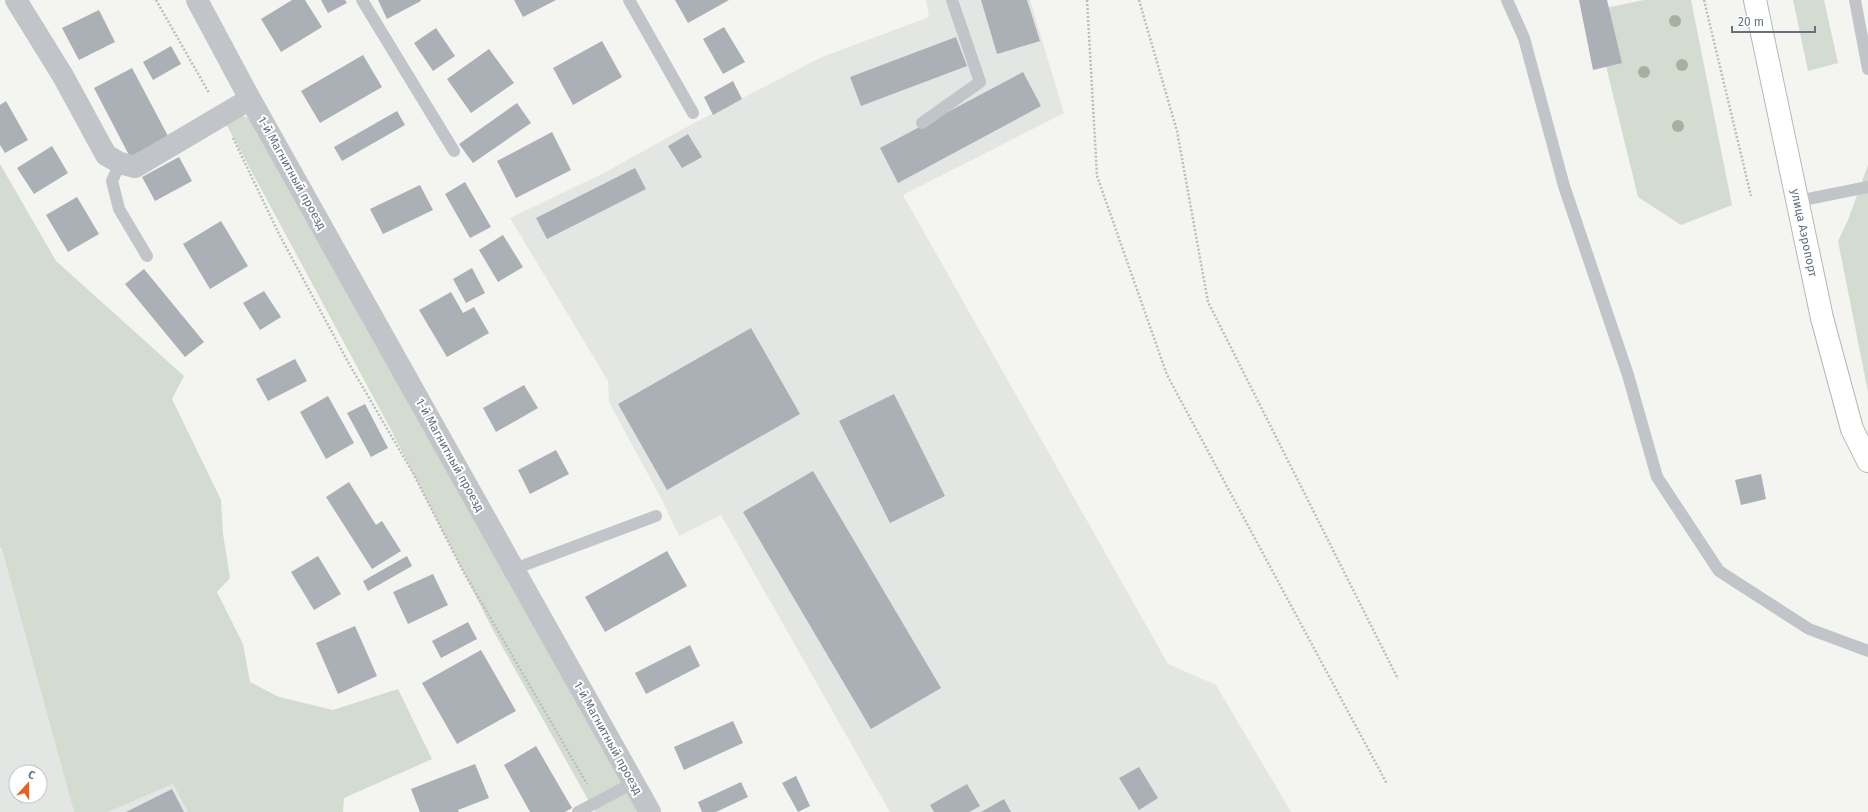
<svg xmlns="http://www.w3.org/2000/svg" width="1868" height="812" viewBox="0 0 1868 812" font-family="'Fira Sans',sans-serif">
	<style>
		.built { fill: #e4e6e4; fill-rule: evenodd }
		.green { fill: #d4dbd1 }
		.building { fill: #aab0b6 }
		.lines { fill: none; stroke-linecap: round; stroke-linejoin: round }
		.secondary-casing { stroke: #b4b8bc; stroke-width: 24 }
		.path { stroke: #bbbdbf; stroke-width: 2.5; stroke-dasharray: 2 2; stroke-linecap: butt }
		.service { stroke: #c1c4c8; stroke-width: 12 }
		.minor { stroke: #c1c4c8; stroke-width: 22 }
		.secondary { stroke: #fff; stroke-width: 22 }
		.tree { fill: #a5b0a2 }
		.labels { text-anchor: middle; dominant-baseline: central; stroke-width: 4; stroke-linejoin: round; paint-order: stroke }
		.street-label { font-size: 12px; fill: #637181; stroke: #fff }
	</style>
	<rect width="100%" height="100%" fill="#f4f4f0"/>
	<path class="built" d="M926,0H1030L1064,113L903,195L1168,664L1216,685L1291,812H890L721,515L679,536L663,502L609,402L608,381L510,218L602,174L685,128L822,57L929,17Z
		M2,550L74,812H0V551ZM16,772H40V796H16Z
		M173,784L188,812H108Z"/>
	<path class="green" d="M1644,0H1691L1732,205L1681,225L1638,197L1606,66L1605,8Z
		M1793,0H1824L1838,63L1808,71Z
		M241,115L248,118L638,812H595L494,632L390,428L225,122Z
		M0,164L56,261L184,376L172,399L221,500L223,534L230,578L217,592L243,644L250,682L279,697L333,710L398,689L432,759L344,798L343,812H188L173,784L108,812H74L2,550L0,548Z
		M1868,165V392L1838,241L1848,220Z"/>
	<path class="building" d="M292,0H305L322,27L281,52L261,19Z
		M321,0H345L347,3L328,13Z
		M378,0H420L421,1L387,19Z
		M514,0H556L523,17Z
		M675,0H729L688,23Z
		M981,0H1027L1040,41L997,54Z
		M1579,0H1607L1622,63L1593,70Z
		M99,10L115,42L79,60L62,28Z
		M724,27L745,62L723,74L703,39Z
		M436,28L455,56L433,71L414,43Z
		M956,37L967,66L861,106L850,77Z
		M602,41L622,77L573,105L553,68Z
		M171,46L181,64L153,80L143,62Z
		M489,49L514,83L471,113L447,79Z
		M363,55L382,87L320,123L301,91Z
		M132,68L168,136L130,157L94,88Z
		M1023,72L1041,106L898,183L880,148Z
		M733,81L742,99L713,115L704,97Z
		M6,101L28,140L5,153L0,145V105Z
		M517,103L531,123L473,163L459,144Z
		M397,111L405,125L342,161L334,147Z
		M552,132L571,170L516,198L497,161Z
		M688,134L702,157L682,168L668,146Z
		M52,146L68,173L34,194L17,168Z
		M179,157L192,181L155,201L142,177Z
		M635,168L646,189L547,239L536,218Z
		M465,182L491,227L470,238L445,194Z
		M420,185L433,210L383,234L370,209Z
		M77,197L99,234L68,252L46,215Z
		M221,221L248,266L210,289L183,244Z
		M503,235L523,267L498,282L479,250Z
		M472,268L485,293L466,303L453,279Z
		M144,269L204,342L185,357L125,284Z
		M264,291L281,317L260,330L243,303Z
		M451,292L463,313L474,307L489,333L447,357L419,310Z
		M751,328L800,414L667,490L618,404Z
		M295,359L307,381L268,401L256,379Z
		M524,385L538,408L496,432L483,408Z
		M894,394L945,496L890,523L839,421Z
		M328,396L354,443L326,459L300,412Z
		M365,404L388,448L371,457L347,413Z
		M556,450L569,474L530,494L518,470Z
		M813,471L941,688L871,729L743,512Z
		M1761,474L1766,499L1741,505L1735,480Z
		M349,482L376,525L382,521L401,551L372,569L326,497Z
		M667,551L687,586L605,632L585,597Z
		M318,556L341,594L314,610L291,572Z
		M407,556L412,566L368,591L363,581Z
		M433,574L448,605L408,624L393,592Z
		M468,622L477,639L441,658L432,641Z
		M355,626L377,676L338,694L316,643Z
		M690,645L700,666L646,694L635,673Z
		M481,650L516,711L457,744L422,683Z
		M733,721L743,743L684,770L674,747Z
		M536,746L572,808L565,812H530L504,765Z
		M475,764L489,798L458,810L459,812H420L411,789Z
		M1139,767L1158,798L1139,810L1119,778Z
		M796,776L810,806L798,812L782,783Z
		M741,782L748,797L716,812H702L698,802Z
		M967,784L980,806L969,812H934L930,805Z
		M172,789L184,812H126Z
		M1004,799L1011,812H981Z"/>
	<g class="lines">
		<g class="secondary-casing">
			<g id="secondary">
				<path id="s1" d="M1755,0L1822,318L1852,429L1868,461"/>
			</g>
		</g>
		<path class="path" d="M156,0L209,93
			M1087,0L1097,176L1167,375L1387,784
			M1139,0L1177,131L1208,302L1398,679
			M1704,0L1751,196
			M233,138L279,234L348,362L413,473L463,571L587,784"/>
		<path class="service" d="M362,0L454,151
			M629,0L693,113
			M1507,0L1524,38L1564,186L1628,375L1657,477L1719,571L1809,629L1868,651
			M1855,0L1868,69
			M922,123L980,82L952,0
			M120,163L112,181L119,209L147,256
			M1798,201L1868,187
			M514,569L656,516
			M578,812L633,783"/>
		<path class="minor" d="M16,0L63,76L106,155L120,163L135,167L250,99
			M197,0L250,99L650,812"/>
		<use href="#secondary" class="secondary"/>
	</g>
	<g class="tree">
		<circle cx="1675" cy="21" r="6"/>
		<circle cx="1682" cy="65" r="6"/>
		<circle cx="1644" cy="72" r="6"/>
		<circle cx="1678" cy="126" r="6"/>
	</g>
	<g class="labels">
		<g class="street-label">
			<text transform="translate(292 173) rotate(61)">1-й Магнитный проезд</text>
			<text stroke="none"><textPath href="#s1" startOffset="238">улица Аэропорт</textPath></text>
			<text transform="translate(450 455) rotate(61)">1-й Магнитный проезд</text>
			<text transform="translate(608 738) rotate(61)">1-й Магнитный проезд</text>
		</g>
	</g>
	<g transform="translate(28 784) rotate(21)"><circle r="19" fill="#ffffff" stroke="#c1c6cd"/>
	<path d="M0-3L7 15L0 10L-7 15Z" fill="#e26123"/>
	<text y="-6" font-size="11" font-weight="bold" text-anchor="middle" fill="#637181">С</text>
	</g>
	<path d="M1732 26v6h83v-6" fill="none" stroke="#637181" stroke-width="2"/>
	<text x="1738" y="26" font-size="12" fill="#637181" stroke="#ffffff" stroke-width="3" paint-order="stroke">20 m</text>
</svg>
